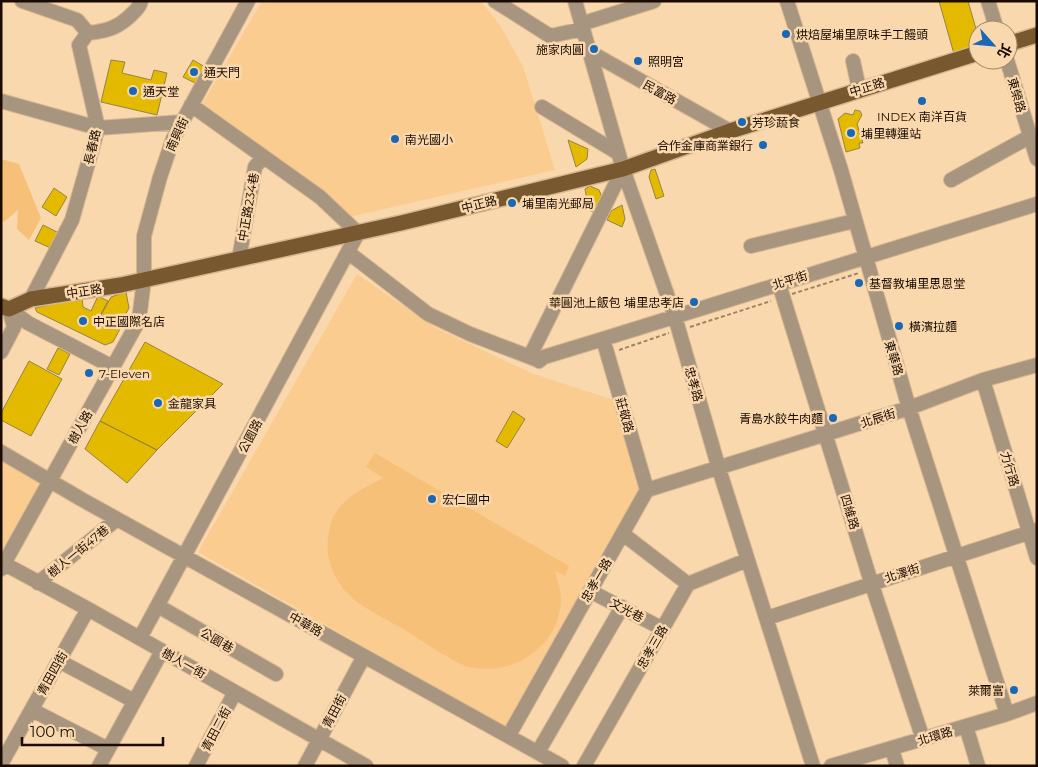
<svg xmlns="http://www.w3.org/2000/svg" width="1038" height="767" viewBox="0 0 1038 767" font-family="Montserrat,'Noto Sans TC',sans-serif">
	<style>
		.built { fill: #fbcc8f }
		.green { fill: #f7c079 }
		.building { fill: #e4ba00; stroke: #958345 }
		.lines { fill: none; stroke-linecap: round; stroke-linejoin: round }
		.minor-casing { stroke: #d6b791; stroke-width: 16 }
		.major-casing { stroke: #d6b791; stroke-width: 18 }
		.path { stroke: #9e8466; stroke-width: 2; stroke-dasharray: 4 2.5; stroke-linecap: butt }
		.minor { stroke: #a7957f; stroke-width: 14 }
		.major { stroke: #78592f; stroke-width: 15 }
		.poi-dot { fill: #1868b7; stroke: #fad8ad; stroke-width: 2 }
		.labels { text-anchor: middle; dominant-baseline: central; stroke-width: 5; stroke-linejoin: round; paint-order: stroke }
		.poi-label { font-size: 12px; fill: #1a0b00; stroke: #fad8ad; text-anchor: start }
		.street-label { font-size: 12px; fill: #1a0b00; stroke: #fad8ad }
	</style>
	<rect width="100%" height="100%" fill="#fad8ad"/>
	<path class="built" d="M262,1H481L501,27L523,66L555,170L349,217L200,108Z
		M357,274L436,328L531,373L614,400L641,491L505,727L198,552Z
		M1,461L44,486L1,559Z"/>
	<path class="green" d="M1,159L19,164L41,218L29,240L17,229L18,210L4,222L1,219Z
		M375,453L569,566L565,576L555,571C557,580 560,589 561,597C561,646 514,677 469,667C455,664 417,637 403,629C388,620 371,612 357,602C334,584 322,556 330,528C331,524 332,517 335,514C345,496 366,487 383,478L366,467Z"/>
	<path class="building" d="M939,1H968L978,36V47L954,54Z
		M111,60L125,62L122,73L151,80L154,70L167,73L157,115L101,102Z
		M193,60L205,67L197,84L183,77Z
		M855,110L860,111L862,115L857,124L863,143H859L860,148L846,152L838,119L845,113L853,115Z
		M568,140L588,149L587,159L576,167Z
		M655,169L664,196L656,199L649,177L651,170Z
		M590,186L599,190L604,202L597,214L584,208L587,201L585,189Z
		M54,188L67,197L56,216L42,207Z
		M622,205L625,219L622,227L607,220L611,211Z
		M43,225L63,235L55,250L35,241Z
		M126,292L129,308L120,324L101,315L111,297Z
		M98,296L108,301L100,316L121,327L113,342L105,345L37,312L35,308L82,297L83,307L91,311Z
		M145,342L223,384L157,450L100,421Z
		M58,348L70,354L59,375L47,369Z
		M29,361L62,379L31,436L1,420V413Z
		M513,411L525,419L507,448L496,441Z
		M100,421L157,450L127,483L85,449Z"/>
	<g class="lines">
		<g class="minor-casing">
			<path id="minor" d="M22,1L77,20L88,33
				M495,1L550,36L583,29
				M575,1L623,169L675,317L719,469L813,766
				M787,1L841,170L909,408L1007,714
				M988,1L997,30
				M581,24L654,1
				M88,33C107,31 118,28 132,14C136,10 140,7 141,1
				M590,52L730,131
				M1007,60L1037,159
				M853,61L859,89
				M1,101L98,128L182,122
				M542,107L618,153
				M623,169L532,352V356L539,361L544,357L603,339L1037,204
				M951,180L1029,137
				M751,246L854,221
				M349,253L428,314L470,334L535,359
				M239,259L255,167L262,158
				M779,284L871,582L923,739
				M31,299L72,220L98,128L79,45L88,33
				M9,309L28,323L113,367
				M603,339L647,490
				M1,352L14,327L9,309
				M983,380L1037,558
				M1,452L81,499L562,766
				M623,534L688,584
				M1,562L88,609L366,766
				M1,569L139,320L144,280V236L160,177L173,139L248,1
				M38,583L117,519
				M590,591L663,629
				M158,606L276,674
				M767,618L1037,530
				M140,638L358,233L320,197L191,105
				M59,661L134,701
				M32,710L108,749
				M966,726L978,766
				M509,735L647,490L909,408L983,380L1037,365
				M892,749L897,766
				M538,752L622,607
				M1,764L88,609
				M99,766L162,651
				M196,766L235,692
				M305,766L364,656
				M584,766L688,584L747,560
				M831,766L1007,714L1037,703"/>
		</g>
		<g class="major-casing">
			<path id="major" d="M1008,44L1037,35
				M1,306L9,309L31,299L121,285L401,223L623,169L730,131L978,53"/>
		</g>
		<path class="path" d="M792,294L859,273
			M690,327L771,301
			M619,350L669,333"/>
		<use href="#minor" class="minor"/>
		<use href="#major" class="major"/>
	</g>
	<g class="poi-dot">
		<circle cx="786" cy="34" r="5"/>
		<circle cx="594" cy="49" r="5"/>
		<circle cx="638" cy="61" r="5"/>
		<circle cx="194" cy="72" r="5"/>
		<circle cx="133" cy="91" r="5"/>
		<circle cx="922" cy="101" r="5"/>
		<circle cx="742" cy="122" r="5"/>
		<circle cx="851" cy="133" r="5"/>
		<circle cx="395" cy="139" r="5"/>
		<circle cx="763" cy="145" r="5"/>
		<circle cx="512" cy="203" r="5"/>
		<circle cx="859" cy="283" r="5"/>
		<circle cx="694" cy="302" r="5"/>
		<circle cx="83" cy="321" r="5"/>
		<circle cx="899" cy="326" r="5"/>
		<circle cx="89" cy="373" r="5"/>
		<circle cx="158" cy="403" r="5"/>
		<circle cx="833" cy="418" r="5"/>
		<circle cx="432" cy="499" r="5"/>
		<circle cx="1014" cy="690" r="5"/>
	</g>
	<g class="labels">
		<g class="poi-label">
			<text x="796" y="34">烘焙屋埔里原味手工饅頭</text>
			<text x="584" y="49" text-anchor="end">施家肉圓</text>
			<text x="648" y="61">照明宮</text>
			<text x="204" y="72">通天門</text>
			<text x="143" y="91">通天堂</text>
			<text x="922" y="116" text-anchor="middle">INDEX 南洋百貨</text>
			<text x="752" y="122">芳珍蔬食</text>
			<text x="861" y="133">埔里轉運站</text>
			<text x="405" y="139">南光國小</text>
			<text x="753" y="145" text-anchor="end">合作金庫商業銀行</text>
			<text x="522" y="203">埔里南光郵局</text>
			<text x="869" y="283">基督教埔里思恩堂</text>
			<text x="684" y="302" text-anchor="end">華圓池上飯包 埔里忠孝店</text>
			<text x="93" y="321">中正國際名店</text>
			<text x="909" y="326">橫濱拉麵</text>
			<text x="99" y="373">7-Eleven</text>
			<text x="168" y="403">金龍家具</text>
			<text x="823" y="418" text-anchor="end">青島水餃牛肉麵</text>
			<text x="442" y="499">宏仁國中</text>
			<text x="1004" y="690" text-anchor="end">萊爾富</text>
		</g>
		<g class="street-label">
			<text transform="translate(867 87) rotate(-17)">中正路</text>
			<text transform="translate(660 92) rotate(29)">民富路</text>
			<text transform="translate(1017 95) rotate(74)">東榮路</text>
			<text transform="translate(177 134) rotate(-65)">南興街</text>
			<text transform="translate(92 147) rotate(-77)">長春路</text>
			<text transform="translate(479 204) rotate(-14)">中正路</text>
			<text transform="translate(248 207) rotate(-80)">中正路234巷</text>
			<text transform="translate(790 280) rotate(-17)">北平街</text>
			<text transform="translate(84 291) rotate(-9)">中正路</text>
			<text transform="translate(894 358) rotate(73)">東華路</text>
			<text transform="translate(694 384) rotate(74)">忠孝路</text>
			<text transform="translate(625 415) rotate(74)">莊敬路</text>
			<text transform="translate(878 418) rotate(-18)">北辰街</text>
			<text transform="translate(80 427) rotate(-61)">樹人路</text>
			<text transform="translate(250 436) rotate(-62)">公園路</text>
			<text transform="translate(1010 469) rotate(73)">力行路</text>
			<text transform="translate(850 512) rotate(73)">四維路</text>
			<text transform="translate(78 551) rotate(-39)">樹人一街47巷</text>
			<text transform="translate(902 573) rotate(-18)">北澤街</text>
			<text transform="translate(596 580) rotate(-60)">忠孝一路</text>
			<text transform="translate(627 610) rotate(28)">文光巷</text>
			<text transform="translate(306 624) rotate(29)">中華路</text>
			<text transform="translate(217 640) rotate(30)">公園巷</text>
			<text transform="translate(652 647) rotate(-60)">忠孝三路</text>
			<text transform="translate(184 663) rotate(29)">樹人一街</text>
			<text transform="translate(52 673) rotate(-61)">青田四街</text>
			<text transform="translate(334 711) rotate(-62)">青田街</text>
			<text transform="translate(216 729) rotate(-62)">青田二街</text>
			<text transform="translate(935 736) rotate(-17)">北環路</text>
		</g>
	</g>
	<rect width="1038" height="767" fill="none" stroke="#1a0b00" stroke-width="5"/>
	<g transform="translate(993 45) rotate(117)"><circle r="24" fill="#fad8ad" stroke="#a08668"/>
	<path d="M0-4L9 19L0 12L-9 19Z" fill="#1868b7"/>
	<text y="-8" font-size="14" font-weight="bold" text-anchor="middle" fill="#1a0b00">北</text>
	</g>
	<path d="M22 737v8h141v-8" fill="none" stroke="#1a0b00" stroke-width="2.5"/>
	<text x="30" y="737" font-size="15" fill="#1a0b00" stroke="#fad8ad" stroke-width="4" paint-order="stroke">100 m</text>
</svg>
